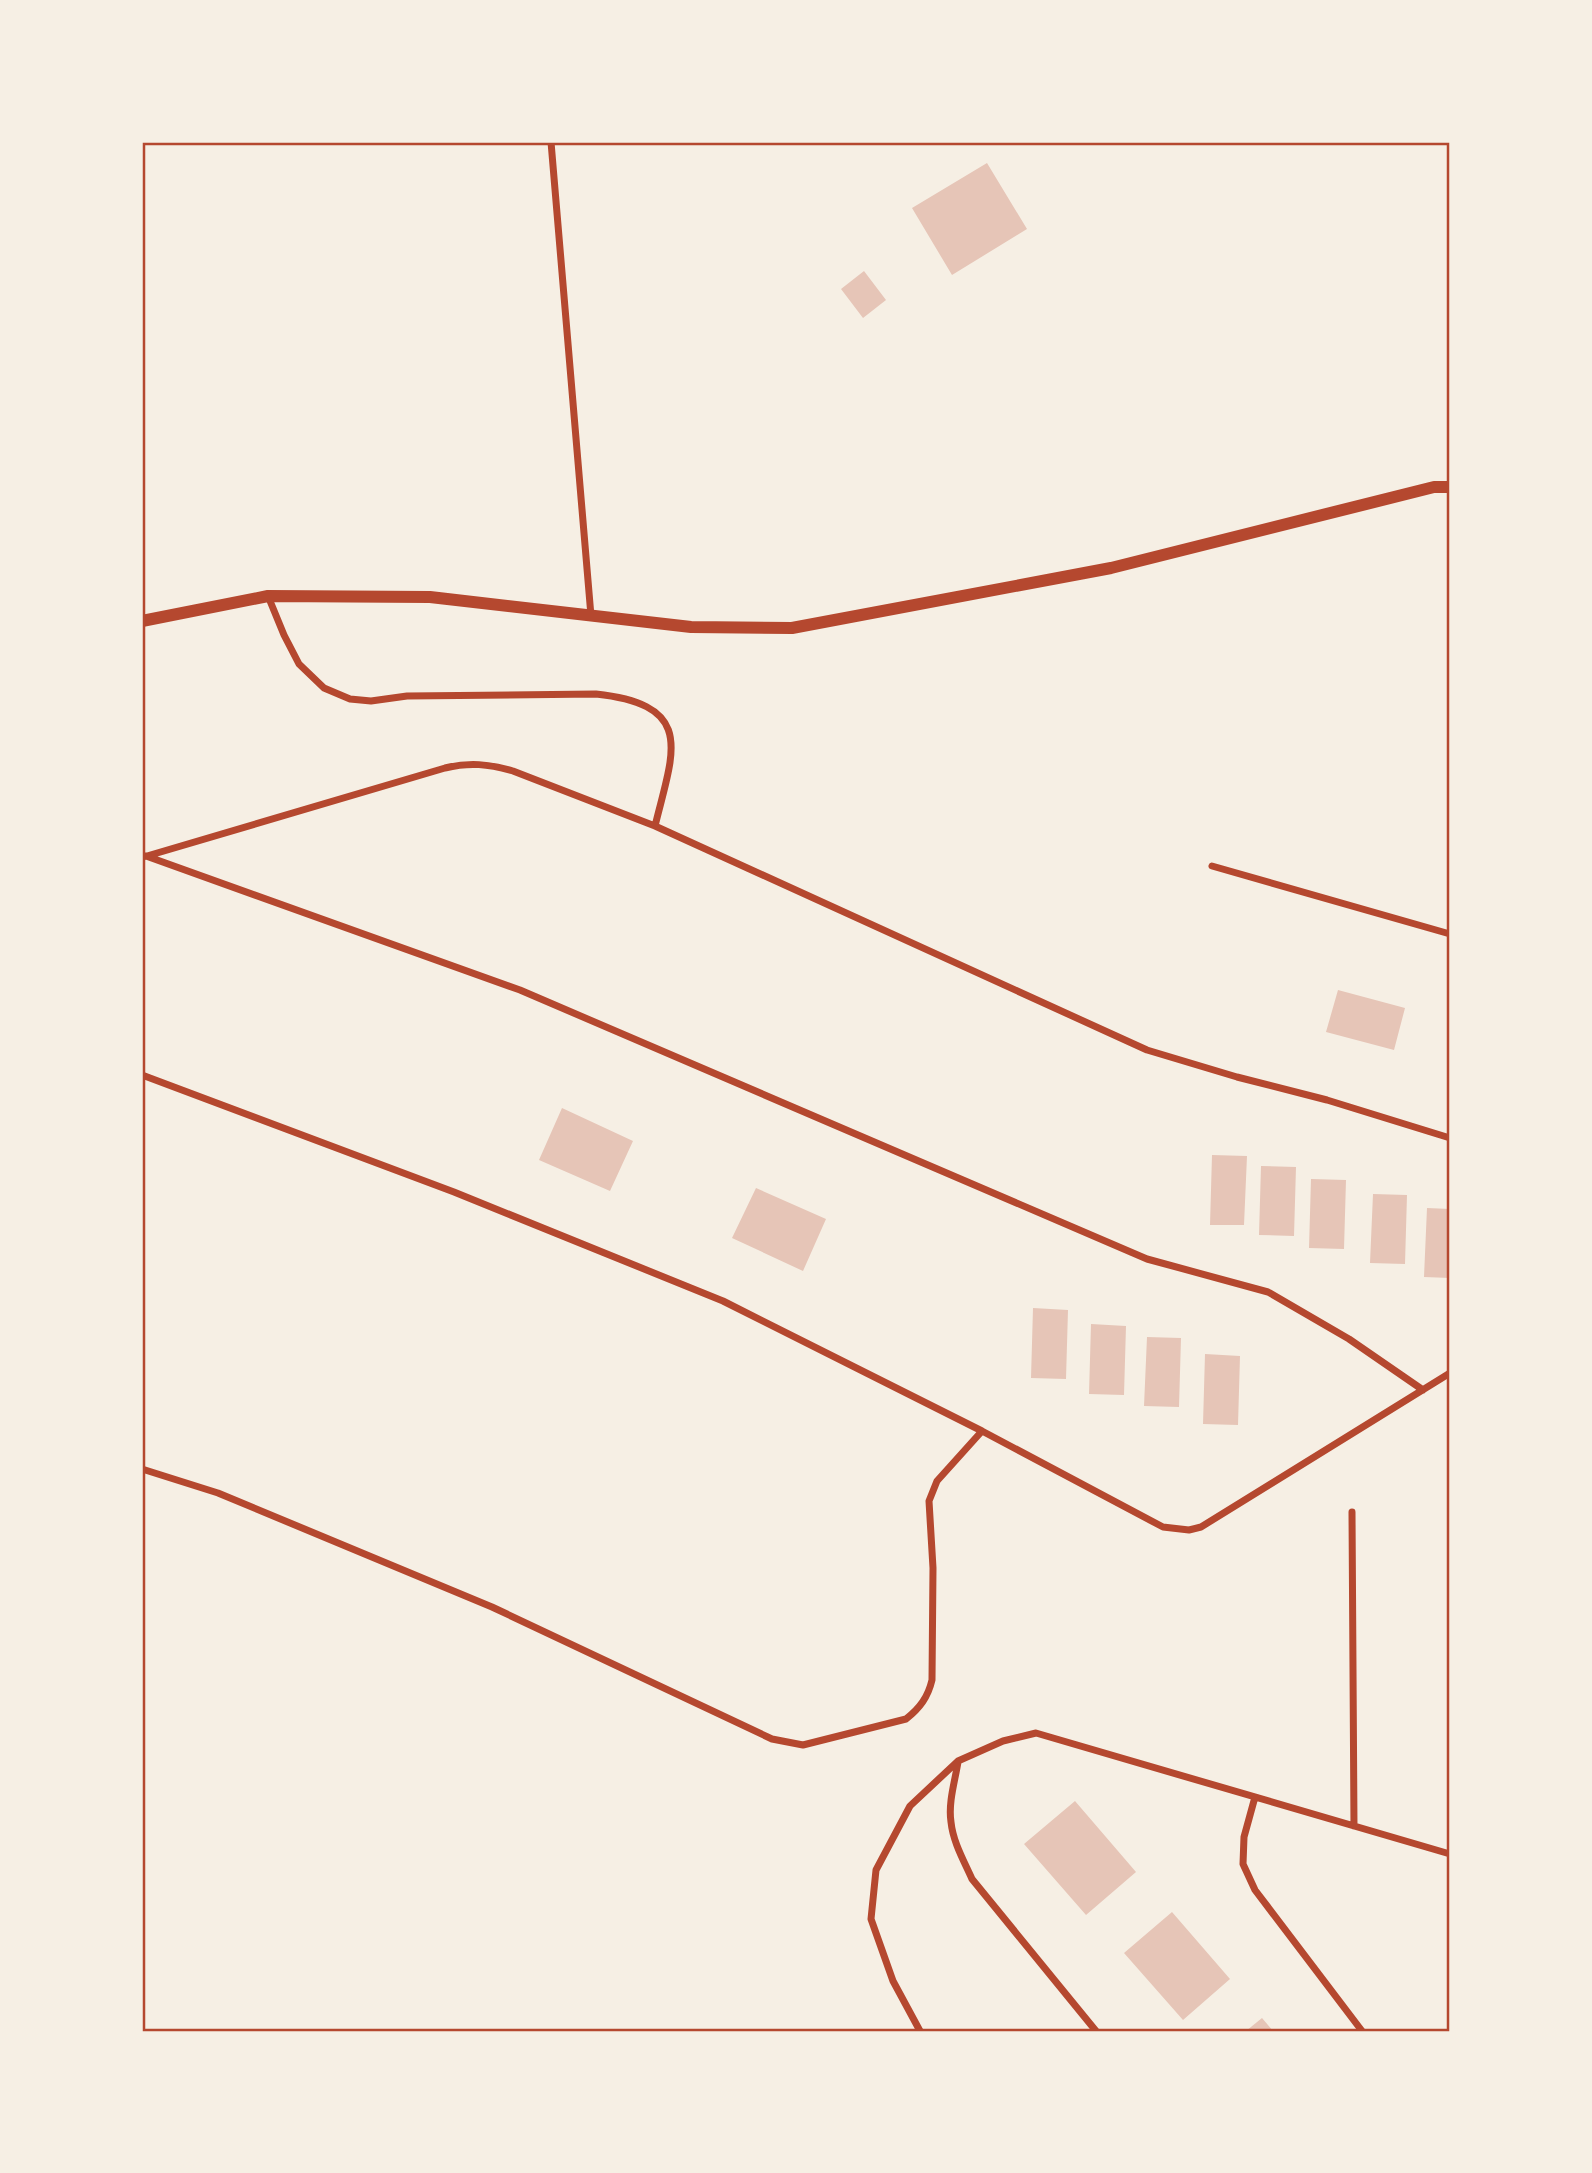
<svg xmlns="http://www.w3.org/2000/svg" width="1592" height="2173" viewBox="0 0 1592 2173" font-family="Helvetica,sans-serif">
	<style>
		.building { fill: #e6c5b7 }
		.lines { fill: none; stroke-linecap: round; stroke-linejoin: round }
		.minor { stroke: #b5482f; stroke-width: 7 }
		.tertiary { stroke: #b5482f; stroke-width: 12 }
		.neatline { fill: none; stroke: #b5482f; stroke-width: 2.5 }
	</style>
	<rect width="100%" height="100%" fill="#f6efe4"/>
	<path class="building" d="M987,163L1027,229L952,275L912,208Z
		M864,271L886,300L863,318L841,289Z
		M1338,990L1405,1008L1394,1050L1326,1032Z
		M562,1108L633,1141L610,1191L539,1160Z
		M1212,1155L1247,1156L1244,1225H1210Z
		M1261,1166L1296,1167L1294,1236L1259,1235Z
		M1311,1179L1346,1180L1344,1249L1309,1248Z
		M756,1188L826,1219L803,1271L732,1238Z
		M1373,1194L1407,1195L1405,1264L1370,1263Z
		M1427,1208L1450,1209V1278L1424,1277Z
		M1033,1308L1068,1310L1066,1379L1031,1378Z
		M1091,1324L1126,1326L1124,1395L1089,1394Z
		M1147,1337L1181,1338L1179,1407L1144,1406Z
		M1205,1354L1240,1356L1238,1425L1203,1424Z
		M1075,1801L1136,1872L1086,1915L1024,1844Z
		M1172,1912L1230,1979L1183,2020L1124,1953Z
		M1262,2018L1273,2031H1246Z"/>
	<g class="lines">
		<path class="minor" d="M551,142L591,616
			M268,596L284,635L299,664L324,688L350,699L371,701L407,696L596,694C697,705 673,752 655,826
			M147,856L445,768C470,762 488,764 513,771L655,826L1147,1050L1237,1077L1327,1100L1450,1138
			M142,857L146,856L520,990L1147,1259L1268,1292L1349,1339L1423,1390
			M1212,866L1450,934
			M142,1075L454,1192L723,1301L982,1431L1163,1527L1189,1530L1201,1527L1450,1373
			M142,1469L218,1493L492,1607L772,1739L803,1745L906,1719C920,1708 928,1697 932,1680L933,1568L929,1501L937,1481L982,1431
			M1352,1512L1354,1826
			M958,1762C955,1781 948,1803 951,1822C953,1842 964,1861 972,1879L1096,2031
			M1255,1797L1244,1837L1243,1864L1255,1890L1362,2031
			M920,2031L893,1981L871,1919L876,1870L910,1806L958,1761L1003,1741L1036,1733L1450,1854"/>
		<path class="tertiary" d="M142,621L268,596L430,597L691,627L792,628L1111,568L1434,487H1450"/>
	</g>
	<rect width="1592" height="2173" fill="none" stroke="#f6efe4" stroke-width="287"/>
	<rect x="144" y="144" width="1304" height="1886" class="neatline"/>
</svg>
